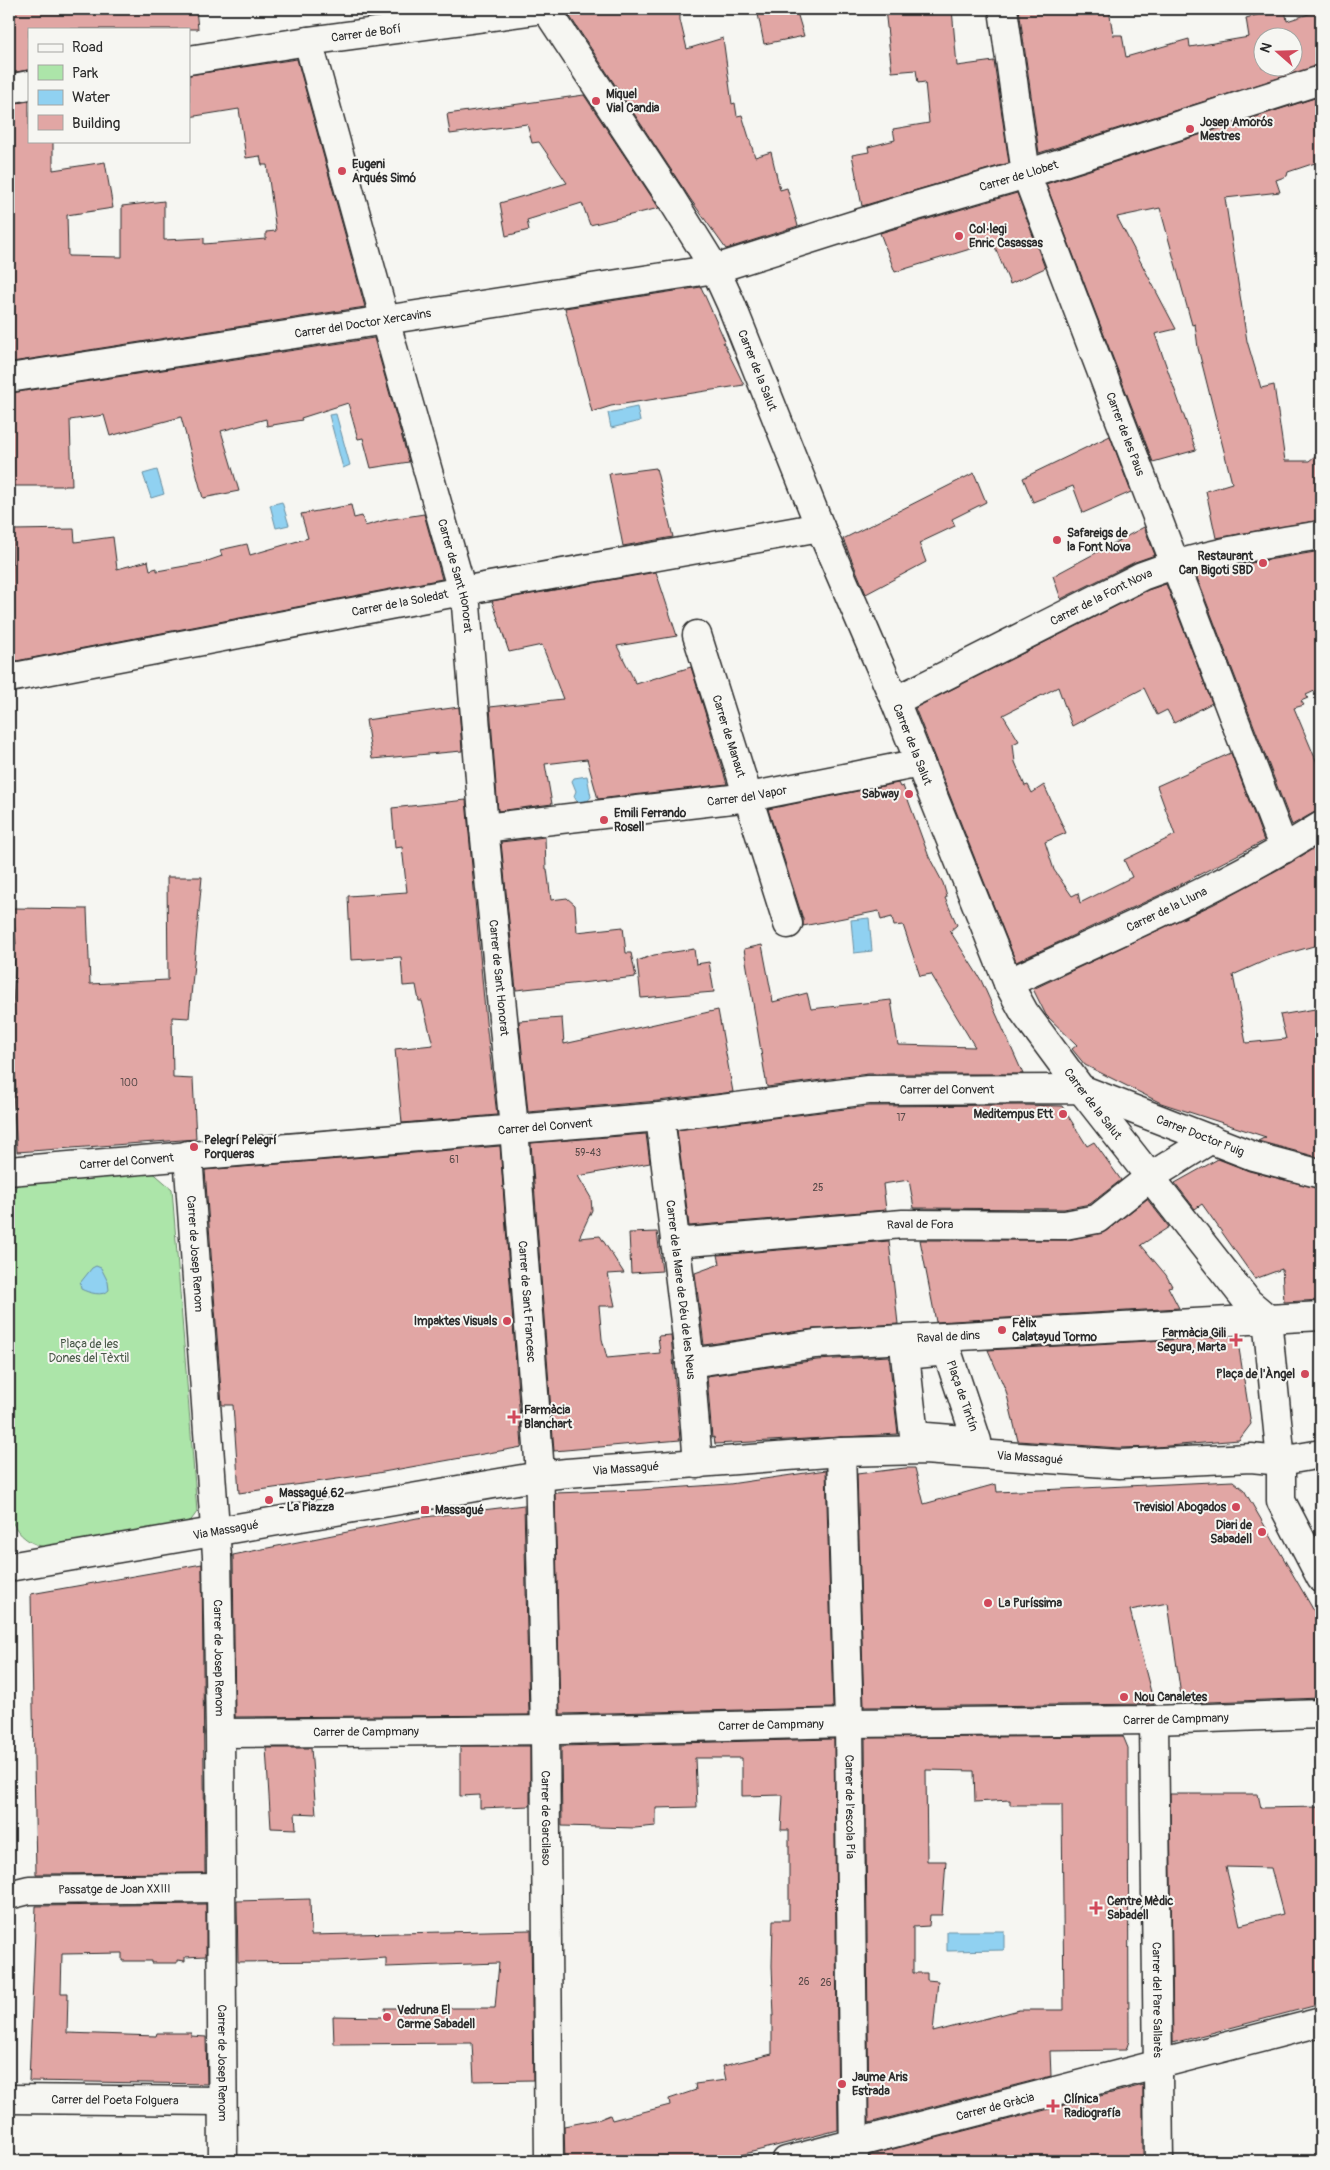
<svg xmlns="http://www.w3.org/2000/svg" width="1330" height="2170" viewBox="0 0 1330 2170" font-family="Pangolin,sans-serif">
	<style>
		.green { fill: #ace5a9; stroke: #6c886a }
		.water { fill: #90d1f1; stroke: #688fa2 }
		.building { fill: #e1a6a4; stroke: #2b2b2b; fill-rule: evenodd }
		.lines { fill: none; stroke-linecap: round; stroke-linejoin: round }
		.minor-casing { stroke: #2b2b2b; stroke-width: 31 }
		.minor { stroke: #f6f6f2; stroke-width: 28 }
		.poi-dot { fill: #d1495b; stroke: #f6f6f2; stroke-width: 2 }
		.labels { text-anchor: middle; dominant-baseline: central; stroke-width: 4; stroke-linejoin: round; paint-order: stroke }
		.number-label { font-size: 10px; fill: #584a49 }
		.street-label { font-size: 12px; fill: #2b2b2b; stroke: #f6f6f2 }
		.poi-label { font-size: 12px; font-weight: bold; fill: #2b2b2b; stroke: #f6f6f2; text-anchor: start }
		.park-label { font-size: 12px; fill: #4b5a4a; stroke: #f6f6f2 }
	</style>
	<rect width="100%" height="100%" fill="#f6f6f2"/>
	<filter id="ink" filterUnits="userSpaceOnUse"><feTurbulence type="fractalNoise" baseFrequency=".02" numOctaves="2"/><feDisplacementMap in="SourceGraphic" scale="10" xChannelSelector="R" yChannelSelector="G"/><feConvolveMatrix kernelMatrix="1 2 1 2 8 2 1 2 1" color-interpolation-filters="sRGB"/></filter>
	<g filter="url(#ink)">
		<path class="green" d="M149,1169L172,1189L197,1512L189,1523L44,1547C25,1542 15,1532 9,1513V1192L26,1179Z"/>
		<path class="water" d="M637,407L640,421L611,428L608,413Z
			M336,414L350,465L343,468L329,415Z
			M157,470L164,494L151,498L143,474Z
			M282,502L289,525L276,528L270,505Z
			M587,776L591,797L586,803L582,804L576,800L574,796L576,791L572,781L574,778Z
			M869,918L872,951L854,953L851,920Z
			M96,1266L101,1268L108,1282L109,1290C103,1297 89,1293 81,1289L80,1283L92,1268Z
			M947,1931H1004V1950L947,1951Z"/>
		<path class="building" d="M9,9H196L198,29H29V70L9,73Z
			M565,9H680V20L687,49L723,38L732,104L735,103L737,116L742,115L755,157L771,152L780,190L787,188L798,226L726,249L691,200Z
			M757,9H796L804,36L764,44Z
			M885,9H952L957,66L994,61L1009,163L862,206L852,155L869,152L868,147L895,140L893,129L929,123L925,82L918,83L916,70L892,72Z
			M1019,9H1109L1113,35H1122L1126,57L1189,39L1190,47L1249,37L1246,18L1278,9H1285L1287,21L1321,10V65L1039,153ZM1262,38H1292V68H1262Z
			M297,59L365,307L12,362L10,104L29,101V141H53V170L105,162L113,208L67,215L68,256L122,257V206L164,201V240L204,238V244L266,239V232L276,231L267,165H262L260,156L246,158L239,109L189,117V75Z
			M584,95L659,208L590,225L582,203L527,220L529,230L506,236L500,203L567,183L539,142L532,143L527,124L450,134L447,114Z
			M1321,96V161L1288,172L1287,176L1276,180L1280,192L1225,198L1247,341L1261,388L1274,385L1285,461H1309L1321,451V520L1216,538L1206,491L1232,483L1198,348L1195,324L1192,325L1160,208L1117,217L1176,329L1155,334L1196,450L1153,462L1046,184Z
			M1017,193L1045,268L1010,284L993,242L895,272L880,233Z
			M701,287L725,341L723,342L744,385L611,406L592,412L565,308Z
			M374,338L409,462L371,468L363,438L358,439L348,403L301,418L302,420L267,426L266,419L221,431L239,491L203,498L181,417L110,436L104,415L70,420L72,486H12L11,393Z
			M1110,436L1131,492L1083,513L1073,486L1033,502L1023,478Z
			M656,468L673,537L623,546L609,474Z
			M974,473L986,502L952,519L955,526L919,543L926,562L866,594L843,539Z
			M351,505L354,518L362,516L365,526L386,520L424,514L442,579L11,662L13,530L74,529L75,542L113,537L117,569L148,561L150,570L157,568V571L202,563L222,556L220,550L247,544L250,555L308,538L301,514Z
			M1144,527L1155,555L1135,562L1061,599L1053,576Z
			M1321,551V688L1306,695L1308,698L1301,701L1304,705L1294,708L1321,772V810L1313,813L1292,825L1196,575L1256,562Z
			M656,572L677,636L617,646L636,684L691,667L727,784L598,799L587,759L545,764L552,804L498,811L490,707L563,699L542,645L509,652L492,601Z
			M1166,584L1212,703L1174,723L1167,710L1157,715L1144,688L1072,726L1058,687L1003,715L1019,741L1013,744L1015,762L1025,786L1028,785L1032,793L1044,785L1066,833L1045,842L1054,870L1072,896L1078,893L1080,903L1132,877L1124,860L1175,835L1157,786L1231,753L1264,841L1160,895L1016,962L915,708L1148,590Z
			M459,707L462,751L372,759L366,720Z
			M898,783L900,787L903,786L929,857L943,883L947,897L945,898L957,925L950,931L981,980L1023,1074H868L767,1087L744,949L762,945L773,1002L807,993L811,1009L891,1000L898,1045L975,1047L931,974L920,976L903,925L894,926L892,917L881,920L879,911L803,926V919L768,809Z
			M466,800L486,1022L497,1115L402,1123L395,1049L433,1045L422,1001H419L416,985L403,986L401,957L351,960L348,896L407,892L402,847L395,848L392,808Z
			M545,837L546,869H547L551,900L567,898L575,905L577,932L623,927L626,953H631L636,977L516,990L501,842Z
			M1321,844V944L1271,958L1233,975L1246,1043L1286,1039L1280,1015L1321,1008V1158L1258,1141L1266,1137L1161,1103L1085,1065L1072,1049L1077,1045L1046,1015L1033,989L1214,904L1290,863Z
			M167,877H202L189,1018L172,1017L173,1078L193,1079L196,1139L17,1152L13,1093H16L12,1029L15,968L13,944H16L13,908L87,909L90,984L168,980Z
			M694,949L696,964L709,962L714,992L641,998L637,961L654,955Z
			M718,1010L733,1092L658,1101L528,1112L519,1021L562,1018L564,1044Z
			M1022,1105L1062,1106L1087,1146L1094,1142L1121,1180L1090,1204L1064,1209L914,1208L909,1180L883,1184L886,1210L689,1226L677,1130L869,1106Z
			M646,1134L650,1163L578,1176L591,1198L592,1210L579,1238L600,1236L624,1273L608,1274L615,1306H599L602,1339L607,1358L660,1353L658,1336L671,1335L680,1440L554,1451L531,1143Z
			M500,1146L522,1447L372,1474L239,1493L233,1405H222L205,1170Z
			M1218,1159L1249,1171L1321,1189V1300L1284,1302L1282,1269L1255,1279L1202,1204L1195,1209L1175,1183Z
			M1147,1199L1169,1227L1141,1245L1166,1275L1172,1286L1168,1287L1179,1308L936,1322L920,1240H1068L1106,1231Z
			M657,1232L662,1271L631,1273L629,1233Z
			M889,1241L898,1324L813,1329L704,1345L695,1273L720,1264L718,1255Z
			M1237,1336L1251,1424L1239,1440L1156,1447L1119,1448L1018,1441L1006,1391L988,1350Z
			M889,1356L898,1434L715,1444L714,1437L712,1438L707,1376L817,1360Z
			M905,1468H915L924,1504L996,1484L997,1492L1233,1481L1244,1490L1321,1623V1698L1182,1703L1168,1603L1130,1610L1154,1704L864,1707L857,1474Z
			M826,1470L833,1708L560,1714L555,1493L640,1490L730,1484Z
			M524,1505L529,1715L235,1717L233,1555L417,1518Z
			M202,1564L205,1873L36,1874L31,1594Z
			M1123,1736L1128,1748L1129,2041L1126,2050L1050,2051L1051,2076L869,2123L865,1738ZM926,1770L974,1771L975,1802L1010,1800V1805H1062L1064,2010H1019L933,2032L938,1981L927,1980V1973H913V1927L929,1926L930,1915H942L946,1861H927Z
			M834,1739L838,2130L717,2161H565L564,2126L600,2119L610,2115L612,2120L670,2105L669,2099L696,2090L695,2084L726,2080L723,2066L772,2054V2016H774L772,1966L773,1920H789V1830H781L783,1795L742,1796V1758H695L697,1807L656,1808V1826L635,1828L562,1826L561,1746Z
			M460,1746H530V1806L480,1808V1795L460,1796Z
			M266,1748H311L316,1814L295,1813L296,1829L271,1828Z
			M1170,1794H1258L1261,1808L1321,1807V2004L1173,2043ZM1226,1867L1271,1868L1283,1914L1240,1925Z
			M310,1899L311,1935L531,1930L533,2080L474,2081L472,2043L334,2044L333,2016L386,2017L385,2008H495L499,1963L386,1967V1958L336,1961L238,1962L237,1901Z
			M206,1904V1956L185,1957V1961L177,1960V1963H151V1961H122V1953L62,1954L61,1993H68L67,2033L156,2036L157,2033H191V2036L206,2037L207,2084L29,2081L36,1906Z
			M1143,2085V2161H1105L1103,2156L1077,2161H870V2155Z"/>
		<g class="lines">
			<g class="minor-casing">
				<g id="minor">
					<path id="s1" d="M546,9L669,195L715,269L731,304L820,527L895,701L1008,983L1024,1012L1081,1089L1248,1302L1267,1318L1281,1461V1501L1321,1578"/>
					<path id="s2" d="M1003,9L1026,174L1284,849"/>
					<path id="s3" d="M308,41L385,320L466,605L484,828L514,1128L539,1459L545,1730L549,2161"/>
					<path id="s4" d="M189,60L308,41L544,9"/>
					<path d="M9,89L29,85"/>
					<path id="s5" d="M9,378L715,269L892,213L1026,174L1321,80"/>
					<path id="s6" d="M697,635L788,924"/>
					<path id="s7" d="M9,678L462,591L820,527"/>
					<path id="s8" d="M895,701L1142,576C1200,554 1260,545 1321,535"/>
					<path id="s9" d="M484,828L749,797L920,763"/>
					<path id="s10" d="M1008,983C1113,934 1223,888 1321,826"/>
					<path id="s11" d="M660,1117L690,1363L698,1464"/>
					<path id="s12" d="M188,1155L217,1556L220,1733L223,2161"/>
					<path id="s13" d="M9,1171L660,1117L868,1090L1081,1089L1253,1156L1321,1174"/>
					<path id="s14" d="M675,1243L903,1224L1065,1225L1097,1219L1150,1177L1211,1139"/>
					<path d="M947,1351L977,1441L914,1436L905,1355Z"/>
					<path id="s15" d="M690,1363L815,1344L1321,1316"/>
					<path id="s16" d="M841,1452L849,1723L854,2161"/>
					<path id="s17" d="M9,1567L540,1476L567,1473L841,1452L924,1450L1119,1464L1251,1458L1281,1461L1321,1454"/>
					<path id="s18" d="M1154,1720L1159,2161"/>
					<path id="s19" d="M220,1733L560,1730L849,1723L1154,1720L1321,1714"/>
					<path id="s20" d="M9,1895L29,1890L220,1888"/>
					<path id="s21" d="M9,2099L221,2101"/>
					<path id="s22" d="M786,2161L1321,2022"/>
				</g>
			</g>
			<use href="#minor" class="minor"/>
		</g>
	</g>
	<g class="poi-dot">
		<circle cx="596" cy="101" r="5"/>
		<circle cx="1190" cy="129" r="5"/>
		<circle cx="342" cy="171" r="5"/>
		<circle cx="959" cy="236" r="5"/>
		<circle cx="1057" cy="540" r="5"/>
		<circle cx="1263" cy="563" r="5"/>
		<circle cx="909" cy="794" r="5"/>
		<circle cx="604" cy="820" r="5"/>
		<circle cx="1063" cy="1114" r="5"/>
		<circle cx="194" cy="1147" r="5"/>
		<circle cx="507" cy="1321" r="5"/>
		<circle cx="1002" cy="1330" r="5"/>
		<path d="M1233.5 1332.5h5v5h5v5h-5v5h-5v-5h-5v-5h5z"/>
		<circle cx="1305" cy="1374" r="5"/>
		<path d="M511.5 1409.5h5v5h5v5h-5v5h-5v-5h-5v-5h5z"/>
		<circle cx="269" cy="1500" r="5"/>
		<circle cx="1236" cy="1507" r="5"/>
		<rect x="420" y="1505" width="10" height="10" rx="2.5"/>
		<circle cx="1262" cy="1532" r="5"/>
		<circle cx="988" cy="1603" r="5"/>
		<circle cx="1124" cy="1697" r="5"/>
		<path d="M1093.5 1900.5h5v5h5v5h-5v5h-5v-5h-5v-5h5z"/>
		<circle cx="387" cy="2017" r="5"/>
		<circle cx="842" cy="2084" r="5"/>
		<path d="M1050.5 2098.5h5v5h5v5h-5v5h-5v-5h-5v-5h5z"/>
	</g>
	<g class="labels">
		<g class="number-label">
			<text x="129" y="1083">100</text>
			<text x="901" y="1118">17</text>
			<text x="588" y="1153">59-43</text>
			<text x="454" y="1160">61</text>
			<text x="818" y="1188">25</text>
			<text x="804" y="1982">26</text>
			<text x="826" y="1983">26</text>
		</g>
		<g class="street-label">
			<text stroke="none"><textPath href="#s4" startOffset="179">Carrer de Bofí</textPath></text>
			<text stroke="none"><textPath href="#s5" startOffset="1032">Carrer de Llobet</textPath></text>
			<text stroke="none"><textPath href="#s5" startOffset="358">Carrer del Doctor Xercavins</textPath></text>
			<text stroke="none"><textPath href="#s1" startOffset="420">Carrer de la Salut</textPath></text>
			<text stroke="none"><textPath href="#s2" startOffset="445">Carrer de les Paus</textPath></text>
			<text stroke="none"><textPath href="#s3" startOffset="555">Carrer de Sant Honorat</textPath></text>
			<text stroke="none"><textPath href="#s8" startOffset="231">Carrer de la Font Nova</textPath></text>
			<text stroke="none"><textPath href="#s7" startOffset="398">Carrer de la Soledat</textPath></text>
			<text stroke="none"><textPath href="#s6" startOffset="106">Carrer de Manaut</textPath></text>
			<text stroke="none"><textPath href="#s1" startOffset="825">Carrer de la Salut</textPath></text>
			<text stroke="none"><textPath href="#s9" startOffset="265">Carrer del Vapor</textPath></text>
			<text stroke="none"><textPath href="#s10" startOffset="175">Carrer de la Lluna</textPath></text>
			<text stroke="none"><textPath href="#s3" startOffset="960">Carrer de Sant Honorat</textPath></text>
			<text stroke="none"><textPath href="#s13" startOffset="942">Carrer del Convent</textPath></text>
			<text stroke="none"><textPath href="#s1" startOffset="1230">Carrer de la Salut</textPath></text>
			<text stroke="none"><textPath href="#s13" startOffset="538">Carrer del Convent</textPath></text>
			<text stroke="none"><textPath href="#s13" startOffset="1204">Carrer Doctor Puig</textPath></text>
			<text stroke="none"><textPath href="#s13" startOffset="118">Carrer del Convent</textPath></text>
			<text stroke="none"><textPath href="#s14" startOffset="246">Raval de Fora</textPath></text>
			<text stroke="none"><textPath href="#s12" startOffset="99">Carrer de Josep Renom</textPath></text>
			<text stroke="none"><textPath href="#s11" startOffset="174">Carrer de la Mare de Déu de les Neus</textPath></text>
			<text stroke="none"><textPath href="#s3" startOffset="1285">Carrer de Sant Francesc</textPath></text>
			<text stroke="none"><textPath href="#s15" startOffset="260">Raval de dins</textPath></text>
			<text transform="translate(962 1396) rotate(71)">Plaça de Tintín</text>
			<text stroke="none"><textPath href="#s17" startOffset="1030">Via Massagué</textPath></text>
			<text stroke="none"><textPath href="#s17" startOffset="625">Via Massagué</textPath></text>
			<text stroke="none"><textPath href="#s17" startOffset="220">Via Massagué</textPath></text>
			<text stroke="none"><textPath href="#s12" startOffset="504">Carrer de Josep Renom</textPath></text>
			<text stroke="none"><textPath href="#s19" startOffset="956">Carrer de Campmany</textPath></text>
			<text stroke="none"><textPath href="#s19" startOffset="551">Carrer de Campmany</textPath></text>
			<text stroke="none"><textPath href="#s19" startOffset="146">Carrer de Campmany</textPath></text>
			<text stroke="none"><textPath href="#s16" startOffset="355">Carrer de l'escola Pía</textPath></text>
			<text stroke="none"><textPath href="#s3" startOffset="1802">Carrer de Garcilaso</textPath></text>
			<text stroke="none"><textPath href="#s20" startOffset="106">Passatge de Joan XXIII</textPath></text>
			<text stroke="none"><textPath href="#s18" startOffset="280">Carrer del Pare Sallarès</textPath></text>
			<text stroke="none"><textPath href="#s12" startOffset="909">Carrer de Josep Renom</textPath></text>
			<text stroke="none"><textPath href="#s21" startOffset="106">Carrer del Poeta Folguera</textPath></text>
			<text stroke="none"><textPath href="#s22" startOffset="216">Carrer de Gràcia</textPath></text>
		</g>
		<g class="poi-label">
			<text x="606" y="94">Miquel<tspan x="606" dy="14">Vial Candia</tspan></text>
			<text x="1200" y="122">Josep Amorós<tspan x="1200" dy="14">Mestres</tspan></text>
			<text x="352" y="164">Eugeni<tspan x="352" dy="14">Arqués Simó</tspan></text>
			<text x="969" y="229">Col·legi<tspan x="969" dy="14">Enric Casassas</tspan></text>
			<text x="1067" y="533">Safareigs de<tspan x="1067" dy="14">la Font Nova</tspan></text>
			<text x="1253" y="556" text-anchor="end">Restaurant<tspan x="1253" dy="14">Can Bigoti SBD</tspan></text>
			<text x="899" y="794" text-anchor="end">Sabway</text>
			<text x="614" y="813">Emili Ferrando<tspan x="614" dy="14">Rosell</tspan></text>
			<text x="1053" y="1114" text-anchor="end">Meditempus Ett</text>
			<text x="204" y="1140">Pelegrí Pelegrí<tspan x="204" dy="14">Porqueras</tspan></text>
			<text x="497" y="1321" text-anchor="end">Impaktes Visuals</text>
			<text x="1012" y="1323">Fèlix<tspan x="1012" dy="14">Calatayud Tormo</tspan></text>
			<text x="1226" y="1333" text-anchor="end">Farmàcia Gili<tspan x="1226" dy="14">Segura, Marta</tspan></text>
			<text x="1295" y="1374" text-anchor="end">Plaça de l'Àngel</text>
			<text x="524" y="1410">Farmàcia<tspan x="524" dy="14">Blanchart</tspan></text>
			<text x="279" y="1493">Massagué 62<tspan x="279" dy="14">- La Piazza</tspan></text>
			<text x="1226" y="1507" text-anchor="end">Trevisiol Abogados</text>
			<text x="435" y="1510">Massagué</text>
			<text x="1252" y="1525" text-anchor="end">Diari de<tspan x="1252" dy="14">Sabadell</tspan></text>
			<text x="998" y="1603">La Puríssima</text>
			<text x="1134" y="1697">Nou Canaletes</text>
			<text x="1107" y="1901">Centre Mèdic<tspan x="1107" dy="14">Sabadell</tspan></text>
			<text x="397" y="2010">Vedruna El<tspan x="397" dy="14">Carme Sabadell</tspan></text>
			<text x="852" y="2077">Jaume Aris<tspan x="852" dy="14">Estrada</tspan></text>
			<text x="1064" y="2099">Clínica<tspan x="1064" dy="14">Radiografía</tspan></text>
		</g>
		<g class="park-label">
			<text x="89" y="1344">Plaça de les<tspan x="89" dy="14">Dones del Tèxtil</tspan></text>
		</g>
	</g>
	<rect width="1330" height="2170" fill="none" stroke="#f6f6f2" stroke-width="30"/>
	<rect x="15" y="15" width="1300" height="2140" fill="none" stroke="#2b2b2b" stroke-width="2" filter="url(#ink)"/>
	<rect x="28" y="28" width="162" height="115" fill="#f6f6f2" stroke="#a5a5a2"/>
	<rect x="38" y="44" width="25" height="8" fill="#f6f6f2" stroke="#a5a5a2"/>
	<text x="72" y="52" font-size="15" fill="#2b2b2b">Road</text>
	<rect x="38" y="65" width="25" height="15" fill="#ace5a9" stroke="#a5a5a2"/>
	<text x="72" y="78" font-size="15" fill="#2b2b2b">Park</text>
	<rect x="38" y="90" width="25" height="15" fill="#90d1f1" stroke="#a5a5a2"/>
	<text x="72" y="102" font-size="15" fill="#2b2b2b">Water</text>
	<rect x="38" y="115" width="25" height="15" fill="#e1a6a4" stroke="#a5a5a2"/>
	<text x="72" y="128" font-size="15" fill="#2b2b2b">Building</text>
	<g transform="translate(1278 52) rotate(290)"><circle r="24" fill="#f6f6f2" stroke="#a5a5a2"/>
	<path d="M0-4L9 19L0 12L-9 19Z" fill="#d1495b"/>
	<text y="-8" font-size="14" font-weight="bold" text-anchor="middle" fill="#2b2b2b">N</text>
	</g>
</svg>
